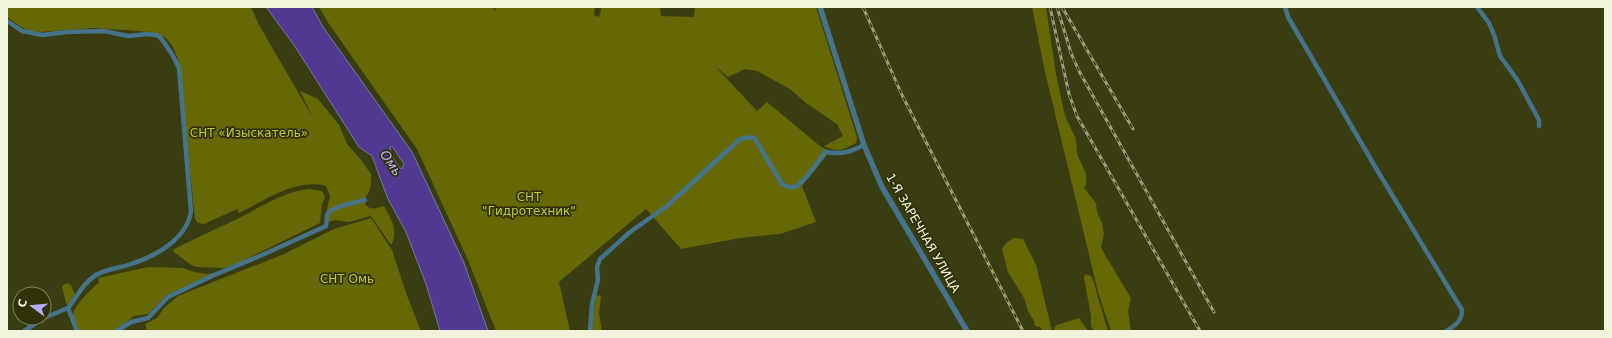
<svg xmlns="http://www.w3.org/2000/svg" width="1612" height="338" viewBox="0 0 1612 338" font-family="'DejaVu Sans',sans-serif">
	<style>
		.green { fill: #656805 }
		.water { fill: #513a91; stroke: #8172a8; fill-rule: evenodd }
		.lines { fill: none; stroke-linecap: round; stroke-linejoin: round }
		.minor { stroke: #45738a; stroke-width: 4.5 }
		.tertiary { stroke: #45738a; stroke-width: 5.5 }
		.rail-casing { stroke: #9b9d7d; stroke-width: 3 }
		.rail { stroke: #303206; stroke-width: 1.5; stroke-dasharray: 4.5; stroke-linecap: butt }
		.labels { text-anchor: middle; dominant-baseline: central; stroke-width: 3.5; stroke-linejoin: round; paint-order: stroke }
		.park-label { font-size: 12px; fill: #c3c826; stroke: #303206 }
		.street-label { font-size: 12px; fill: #f1f3dc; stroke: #303206 }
		.water-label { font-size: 13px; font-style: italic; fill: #c1b5fd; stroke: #303206 }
	</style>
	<rect width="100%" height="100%" fill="#3a3c12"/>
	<path class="green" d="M7,7H251L258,23L313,118L300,91L318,99L339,125L347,144L362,161L371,174V184L369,192L365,198V204C370,211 377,208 384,206C391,219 399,231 391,245L371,216L349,222L335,220L329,222L327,209L330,196L326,186C296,178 264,201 239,213L237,209L204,224L198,223L195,219L178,59C172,43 168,36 151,32L94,28L39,32L30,31L21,27L7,17Z
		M319,7H493L495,12L496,7H595L594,15L598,17L600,15L601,7H660L661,16L694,17L695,7H816L857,137L856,143C843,150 838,153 824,146L843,136L837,124L806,103L790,89L757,71L745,69L728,77L715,66L757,111L767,102L820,146L830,151L802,186L816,222L780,234L740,238L681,249L646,209L559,282L570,331H496L468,260L417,149L329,24Z
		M1032,7H1046L1056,74L1065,116L1076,139L1077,154L1086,174V185L1084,188L1096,203L1097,212L1102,223L1104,234L1101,247L1104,253L1131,298L1128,311L1131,331H1111L1098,292L1045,72Z
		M308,189L322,191L325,197L322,205L320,223L236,264L224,268L197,267L191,265L174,252L173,250C196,237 220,228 243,216C264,205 284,192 308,189Z
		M371,218L392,250L406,293L421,331H147L145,324L157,318L164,308L178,296L284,254L334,229Z
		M1014,238L1023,239L1036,265L1052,331H1043L1040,327L1035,326L1034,321L1028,311L1024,298L1008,272L1002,249L1006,243Z
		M148,267L183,268L194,272L206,274L216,273L167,295L148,314L134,316L115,331H79C77,326 73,320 73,316C72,307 93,288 99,282L98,278Z
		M1085,274L1091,276L1093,280L1108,331H1094L1091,326V316L1084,278Z
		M68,283L71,285L75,295L68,305L66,303L62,286L65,284Z
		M599,295L601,297L599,313L602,331H592V321L596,296Z
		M1079,318L1088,331H1055L1054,328L1057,325Z"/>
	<path class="water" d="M266,7H312L323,27L412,152L464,263L488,331H440L426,284L406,232L388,199L372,156L359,147L294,45ZM392,146L404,164L402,169L399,167L392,156L390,148Z"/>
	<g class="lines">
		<path class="minor" d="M1285,7L1288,17L1377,170L1462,310C1462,321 1455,326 1446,331
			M1477,7L1489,23L1494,35L1500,56L1518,81L1539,120V126
			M7,21L22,31L42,35L67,32L104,31L128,36L147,34L156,35L160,37L172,54L179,68L191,211C187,239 156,256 131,264C120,268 106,269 96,275C83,283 77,297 68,308
			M68,308L77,331
			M44,318L68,308
			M24,331L44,318
			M117,331L131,322L148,318L168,297L212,276L262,255L326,226C327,222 326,216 328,213C334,206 357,202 365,200
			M590,331L592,304L598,280L597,267L600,259L630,232L667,206L740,139L752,137L755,139L782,184C785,186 789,188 794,187C803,185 819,160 825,152C841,155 850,152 864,145"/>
		<path class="tertiary" d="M820,7L864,145L882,187L967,331"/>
		<g class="rail-casing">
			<path id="rail" d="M863,7L902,95L1023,331
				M1050,7L1069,94L1077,116L1200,331
				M1057,7L1071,53L1079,71L1214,312
				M1062,7L1133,129"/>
		</g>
		<use href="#rail" class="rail"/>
	</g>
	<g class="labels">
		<g class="park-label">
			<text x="249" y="133">СНТ «Изыскатель»</text>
			<text x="529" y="197">СНТ<tspan x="529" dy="14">"Гидротехник"</tspan></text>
			<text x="347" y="279">СНТ Омь</text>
		</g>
		<g class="street-label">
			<text transform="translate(923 233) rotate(60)">1-Я ЗАРЕЧНАЯ УЛИЦА</text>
		</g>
		<g class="water-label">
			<text transform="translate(391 163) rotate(56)">Омь</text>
		</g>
	</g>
	<rect width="1612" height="338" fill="none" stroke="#f1f3dc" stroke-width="16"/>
	<g transform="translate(32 306) rotate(286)"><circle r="19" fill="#303206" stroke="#7d7f5c"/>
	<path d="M0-3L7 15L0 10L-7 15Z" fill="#b8abf7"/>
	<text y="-6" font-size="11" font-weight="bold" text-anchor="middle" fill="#f1f3dc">С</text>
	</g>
</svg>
